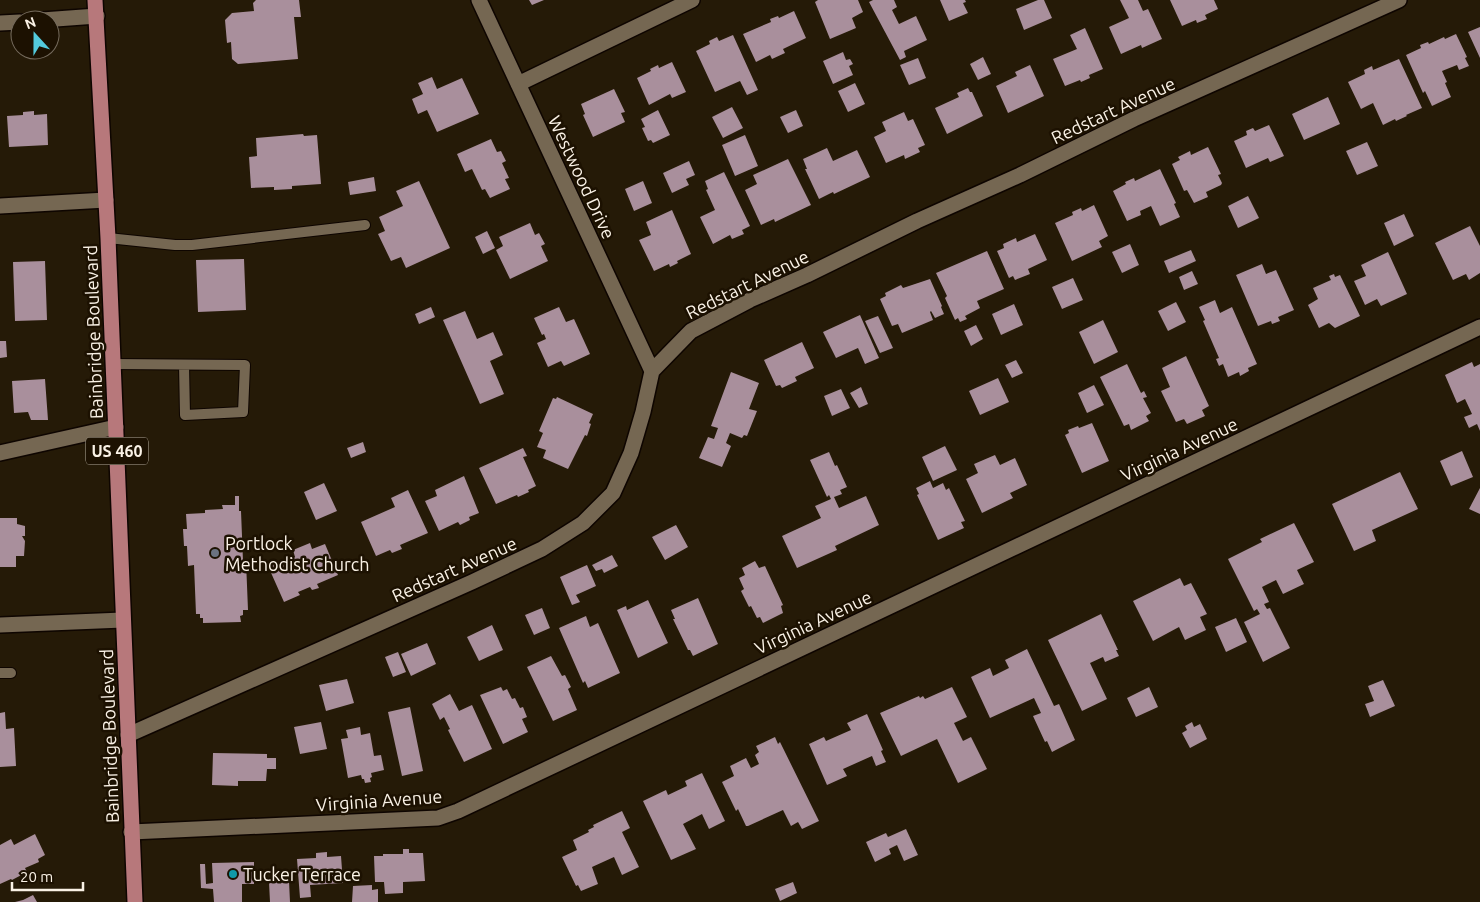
<svg xmlns="http://www.w3.org/2000/svg" width="1480" height="902" viewBox="0 0 1480 902" font-family="Ubuntu,sans-serif">
	<style>
		.building { fill: #a98f9c }
		.lines { fill: none; stroke-linecap: round; stroke-linejoin: round }
		.lane-casing { stroke: #0e0500; stroke-width: 12 }
		.street-casing { stroke: #0e0500; stroke-width: 18 }
		.secondary-casing { stroke: #0e0500; stroke-width: 18 }
		.primary-casing { stroke: #0e0500; stroke-width: 18 }
		.lane { stroke: #756752; stroke-width: 10 }
		.street { stroke: #756752; stroke-width: 15 }
		.secondary { stroke: #756752; stroke-width: 15 }
		.primary { stroke: #b7787b; stroke-width: 15 }
		.worship-dot { fill: #6b7280; stroke: #1c1101; stroke-width: 2 }
		.culture-dot { fill: #0f9aa8; stroke: #1c1101; stroke-width: 2 }
		.labels { text-anchor: middle; dominant-baseline: central; stroke-width: 5; stroke-linejoin: round; paint-order: stroke }
		.shield { fill: #1c1101; stroke: #b7aea1; stroke-width: 1 }
		.shield-label { font-size: 16px; font-weight: bold; fill: #faf2e6 }
		.street-label { font-size: 18px; fill: #faf2e6; stroke: #1c1101 }
		.poi-label { font-size: 18px; fill: #faf2e6; stroke: #1c1101; text-anchor: start }
	</style>
	<rect width="100%" height="100%" fill="#251a07"/>
	<path class="building" d="M256,0H299L301,17H294L298,59L238,64L232,59L231,42L227,43L225,20L232,13L254,11L253,3Z
		M529,0H544L532,5Z
		M818,0H858L863,12L852,18L856,28L830,39L815,2Z
		M873,0H894L897,7L892,10L899,24L916,16L927,40L904,51L906,57L900,60L869,2Z
		M940,0H965L966,2L963,3L968,13L949,21Z
		M1038,0H1044L1052,18L1024,30L1016,9Z
		M1120,0H1138L1143,11L1148,9L1162,39L1142,48L1141,45L1121,54L1109,27L1129,18Z
		M1170,0H1214L1218,9L1205,15L1207,19L1197,23L1196,20L1182,26Z
		M794,11L806,38L783,49L785,53L772,59L770,55L756,62L743,34L771,22L770,19L778,16L779,18Z
		M1480,27V58L1468,32Z
		M1085,28L1103,69L1089,75L1090,78L1081,82L1080,80L1065,86L1053,59L1077,49L1070,35Z
		M1456,34L1467,57L1465,58L1469,66L1459,70L1457,65L1442,71L1447,82L1445,83L1451,97L1432,106L1425,91L1423,93L1406,55L1421,48L1420,45L1428,42L1429,44L1444,37L1445,39Z
		M733,35L758,90L747,95L740,81L715,92L696,51L710,44L709,41L717,37L719,41Z
		M843,52L846,60L850,59L853,64L849,66L853,75L833,84L823,61Z
		M983,57L991,74L978,80L970,64Z
		M918,58L926,78L909,85L900,65Z
		M1399,59L1422,108L1406,115L1407,116L1396,121L1395,119L1383,125L1373,103L1361,109L1348,82L1365,74L1364,70L1372,66L1373,70Z
		M672,62L686,92L672,98L670,94L649,105L637,78L651,71L650,69L658,65L659,68Z
		M1030,65L1044,96L1008,113L996,86L1017,76L1015,72Z
		M432,77L437,89L462,78L479,114L437,132L427,110L418,114L412,99L423,94L418,83Z
		M855,83L865,104L848,112L838,91Z
		M968,88L970,92H972L983,116L947,134L935,108L959,97L957,93Z
		M614,89L625,112L621,113L625,122L593,137L583,115L585,114L581,104Z
		M1328,97L1340,124L1304,140L1292,114Z
		M732,107L743,128L723,138L712,117Z
		M658,110L670,135L653,143L651,140L648,141L642,128L645,127L641,119Z
		M796,110L803,126L788,133L780,117Z
		M34,111V115L47,114L48,145L9,147L7,116L23,115V112Z
		M904,112L908,121L913,119L925,145L918,148L920,152L905,159L904,155L886,163L874,137L886,131L882,122Z
		M1269,125L1284,156L1270,162L1268,158L1246,168L1234,141L1247,135L1246,131L1253,128L1255,131Z
		M303,134L304,136L317,135L321,184L292,186V189L274,190V187L251,188L249,157L257,156L256,138Z
		M745,135L758,166L735,176L722,145Z
		M491,139L497,152L501,151L506,161L502,163L509,178L505,179L510,189L490,198L485,189L482,190L472,169L465,172L457,154Z
		M1367,142L1378,166L1357,175L1346,151Z
		M1208,147L1221,174L1218,175L1222,183L1221,185L1206,192L1208,197L1194,203L1187,190L1184,191L1172,164L1180,160L1178,157L1190,151L1191,155Z
		M827,148L833,161L857,150L870,177L834,194L833,192L819,199L805,169H807L803,159Z
		M788,159L811,205L775,222L774,219L761,225L745,190L757,184L753,175Z
		M689,161L695,175L686,179L689,185L672,193L663,173Z
		M1160,169L1176,203L1174,204L1180,217L1160,226L1151,206L1140,211L1141,215L1127,221L1113,191L1126,184L1125,182L1134,178L1135,181Z
		M724,172L750,226L742,230L744,234L732,239L730,235L713,244L700,217L715,210L706,190L708,189L705,181Z
		M374,177L376,191L350,195L348,182Z
		M419,181L450,248L406,268L401,257L391,261L378,234L385,231L379,217L403,206L396,191Z
		M643,181L652,203L634,211L625,189Z
		M1248,196L1259,218L1238,228L1228,206Z
		M1094,205L1108,236L1099,241L1102,247L1072,261L1055,223L1073,215L1072,212L1081,208L1082,211Z
		M672,210L691,254L677,261L678,263L670,267L669,264L654,271L639,240L651,235L646,222Z
		M1404,214L1414,236L1394,246L1384,223Z
		M530,223L535,235L539,233L545,244L541,246L548,261L510,279L496,250L503,246L499,237Z
		M1470,226L1480,246V273L1469,280L1466,274L1453,280L1435,243Z
		M487,231L495,248L483,254L475,237Z
		M1035,234L1047,260L1028,269L1030,274L1015,280L1013,276L1009,278L997,251L1004,248L1003,244L1016,238L1017,242Z
		M1130,244L1139,265L1122,273L1112,252Z
		M1191,250L1196,261L1169,273L1164,261Z
		M987,251L1004,289L977,301L980,308L965,316L967,319L960,322L958,318L955,320L945,298L947,296L936,273Z
		M1388,252L1407,294L1381,306L1377,299L1365,305L1354,281L1366,276L1361,265Z
		M244,259L246,310L198,312L196,260Z
		M45,261L47,320L15,321L13,262Z
		M1262,264L1266,274L1276,270L1294,310L1278,317L1280,321L1272,324L1271,321L1258,326L1236,275Z
		M1192,271L1198,284L1184,290L1179,277Z
		M1334,274L1335,277L1340,275L1360,316L1335,328L1329,323L1319,328L1308,305L1318,299L1313,288L1331,280L1329,276Z
		M1073,278L1083,300L1062,309L1052,287Z
		M930,279L942,306L941,307L944,314L935,318L931,311L930,312L933,320L902,333L898,324L892,326L880,299L886,296L885,293L901,285L903,288Z
		M1215,300L1220,313L1232,307L1257,364L1248,368L1249,371L1240,376L1239,372L1228,377L1223,364L1219,366L1216,359L1219,358L1203,321L1205,320L1199,307Z
		M1176,302L1186,322L1168,331L1158,311Z
		M1014,304L1023,325L1001,335L992,314Z
		M431,307L435,317L419,324L415,314Z
		M559,307L566,322L574,319L590,354L564,366L561,361L548,367L537,343L546,339L544,334L542,335L534,318Z
		M465,311L477,339L493,332L503,355L490,361L504,394L480,404L443,320Z
		M860,315L879,358L865,364L858,348L836,358L823,332Z
		M878,316L893,348L880,353L865,321Z
		M1103,320L1118,352L1094,364L1079,332Z
		M976,325L983,339L971,346L964,331Z
		M0,341H6L7,357L0,358Z
		M802,342L814,368L795,377L797,381L782,388L780,385L776,386L764,360Z
		M1186,356L1209,406L1202,410L1205,416L1187,424L1184,419L1176,422L1161,391L1170,387L1162,368Z
		M1016,360L1023,373L1012,378L1005,365Z
		M1472,362L1474,367L1480,364V431L1477,424L1469,428L1464,417L1472,414L1465,399L1457,403L1445,375Z
		M1127,364L1141,393L1144,391L1147,397L1143,398L1151,413L1146,416L1149,421L1131,430L1129,424L1124,426L1100,377Z
		M731,372L759,383L749,409L757,411L747,436L744,435L742,438L730,433L726,443L731,446L722,467L699,458L708,437L714,439L718,428L711,426Z
		M998,378L1009,402L980,415L969,391Z
		M45,379L48,420H31L28,412L14,413L12,381Z
		M1094,385L1104,405L1087,413L1078,393Z
		M861,387L868,404L859,408L850,393Z
		M841,389L850,408L832,416L824,396Z
		M557,397L593,414L589,423L591,424L587,436L585,435L568,469L543,458L546,450L537,447L543,433L539,431L553,398L556,399Z
		M1092,423L1109,461L1082,473L1065,435L1069,433L1068,430L1078,426L1079,428Z
		M363,442L366,452L351,458L347,448Z
		M945,446L957,470L933,481L922,457Z
		M523,448L527,456L523,457L536,486L528,490L529,492L518,497L517,495L496,504L479,468Z
		M1462,451L1473,477L1451,486L1440,461Z
		M829,452L835,466L837,465L847,487L840,490L842,494L834,497L839,508L866,496L879,525L835,546L837,550L797,568L782,536L821,518L815,506L831,499L829,495L827,497L810,460Z
		M995,455L1000,465L1015,458L1027,485L1010,493L1013,498L982,513L966,479L978,473L974,464Z
		M1400,472L1418,509L1372,530L1376,541L1354,551L1332,504Z
		M464,476L479,513L469,517L470,520L460,525L458,522L439,531L425,501L437,496L435,490Z
		M930,481L933,488L943,483L946,490L949,488L965,521L961,522L964,528L938,540L917,495L919,494L916,488Z
		M324,483L337,511L316,520L304,492Z
		M1480,488V514L1469,509Z
		M408,490L428,533L400,545L402,549L392,553L390,550L376,556L361,522L395,507L391,498Z
		M235,496H239V511H241L243,561H246L248,610H243V615L240,616L241,622L203,623V618H200V614H196L194,565L188,566L187,546H184L183,529H187L186,514L205,513V510L223,509L222,505H235Z
		M0,518H17V524L25,526V536H22L25,541L24,556H16V567H0Z
		M1294,523L1314,562L1297,570L1304,584L1283,594L1276,580L1262,587L1269,602L1264,604L1267,609L1270,608L1290,648L1263,662L1244,622L1260,614L1257,609L1254,611L1228,559L1262,542L1260,539Z
		M676,525L688,547L665,560L652,537Z
		M310,543L312,549L325,544L338,575L317,584L319,588L312,590L310,587L298,592L300,595L284,602L268,566L284,559L286,561L295,557L293,550Z
		M612,555L618,566L604,573L602,569L596,571L592,565Z
		M755,561L759,568L765,566L783,605L781,606L783,613L763,623L760,617L757,618L751,606L749,607L741,591L744,589L739,578L745,575L742,568Z
		M587,565L596,586L576,595L580,602L572,605L560,577Z
		M1180,578L1184,586L1191,583L1207,614L1200,617L1206,630L1185,640L1179,627L1153,641L1133,601Z
		M698,598L718,644L693,656L690,650H688L673,619H675L671,610Z
		M648,600L668,643L638,658L617,610L626,606L627,610Z
		M542,608L550,628L534,635L525,615Z
		M1101,614L1118,650H1116L1119,656L1105,662L1103,657L1090,663L1107,699L1082,711L1048,640Z
		M586,616L590,627L598,623L620,673L588,688L585,681L583,683L559,628Z
		M1236,618L1247,642L1226,652L1215,627Z
		M492,625L503,650L479,661L467,637Z
		M427,643L436,664L411,676L401,654Z
		M1027,649L1054,706L1059,704L1075,740L1052,752L1047,741L1045,742L1033,716L1041,713L1034,698L990,718L971,677L990,668L993,676L1009,668L1005,660Z
		M398,652L406,672L393,677L385,657Z
		M551,656L562,676L565,675L571,687L568,689L577,710L553,721L527,667Z
		M347,679L354,703L326,711L319,685Z
		M1383,680L1395,706L1370,717L1365,704L1374,701L1368,686Z
		M501,687L503,691L507,689L512,699L515,698L520,708L523,707L527,717L522,719L528,732L503,744L480,695Z
		M952,687L967,717L954,723L963,741L971,737L987,769L958,783L937,739L901,756L880,713L919,696L920,698L923,696L925,699Z
		M1149,687L1158,707L1136,717L1127,698Z
		M450,694L459,711L472,705L492,749L464,762L448,730L450,729L444,717L440,720L432,704Z
		M410,707L423,771L402,776L388,712Z
		M5,712L6,729L14,728L16,766L0,767V713Z
		M867,714L883,750L881,751L886,762L876,766L872,756L843,769L847,776L827,785L809,744L824,737L826,741L851,730L847,723Z
		M321,722L327,749L300,754L294,727Z
		M1192,722L1194,727L1200,724L1207,739L1190,748L1182,733L1187,730L1185,726Z
		M360,727L361,735L370,733L374,756L381,755L384,770L371,773L372,777L370,778L371,782L365,783L364,779H362L361,775L348,778L341,739L348,738L346,730Z
		M775,737L778,744L780,742L819,821L802,829L798,822L791,826L783,810L748,826H746L738,809L736,811L722,782L734,776L730,766L746,758L751,768L759,764L755,755L759,752L756,746Z
		M213,753L267,754V758H276V769H267L266,781H238V786L212,785Z
		M702,773L725,821L709,829L702,814L683,824L696,849L671,860L643,801L666,790L668,795L687,786L685,781Z
		M622,811L630,828L622,832L639,867L622,875L614,857L592,867L598,884L581,891L578,885L576,886L562,857L577,850L573,840L589,832L588,830L594,827L593,825Z
		M906,829L918,855L904,861L897,845L889,849L891,854L875,862L866,842L886,833L888,837Z
		M35,834L45,855L38,859L39,862L25,868L27,872L12,880L11,879L0,884V845L11,839L14,845Z
		M403,849H409V853H423L425,881L403,882V893L385,894L384,882H375L374,856H383V854H403Z
		M327,852V857L341,856L343,883L310,885L311,897L300,898L297,859L316,858V853Z
		M254,862V884H242V902H214L213,889L201,888L200,864H205L206,884L213,883L212,863Z
		M289,881L290,902H270L269,882Z
		M793,882L797,893L780,901L775,889Z
		M372,885V890L378,889V902H352L353,886Z
		M33,895L37,902H15L23,900Z"/>
	<g class="lines">
		<g class="lane-casing">
			<path id="lane" d="M108,238L175,245H192L365,225
				M113,364L245,365L243,412L185,415L184,365
				M0,673H11"/>
		</g>
		<g class="street-casing">
			<path id="street" d="M479,0L652,371
				M42,20L97,16
				M0,23L20,22
				M518,84L692,0
				M0,206L106,200
				M0,453L116,427
				M0,625L123,620
				M128,735L472,582L542,549L583,523L613,493L631,453L643,412L652,371L691,331L750,300L807,275L917,221L1020,175L1134,119L1399,0"/>
		</g>
		<g class="secondary-casing">
			<path id="secondary" d="M131,832L438,818L458,811L1480,327"/>
		</g>
		<g class="primary-casing">
			<path id="primary" d="M95,0L108,238L135,902"/>
		</g>
		<use href="#lane" class="lane"/>
		<use href="#street" class="street"/>
		<use href="#secondary" class="secondary"/>
		<use href="#primary" class="primary"/>
	</g>
	<circle class="worship-dot" cx="215" cy="553" r="5"/>
	<circle class="culture-dot" cx="233" cy="874" r="5"/>
	<g class="labels">
		<rect class="shield" x="86" y="437.5" width="62" height="27" rx="4"/>
		<g class="shield-label">
			<text x="117" y="451">US 460</text>
		</g>
		<g class="street-label">
			<text transform="translate(1113 110) rotate(-25)">Redstart Avenue</text>
			<text transform="translate(582 177) rotate(65)">Westwood Drive</text>
			<text transform="translate(747 284) rotate(-26)">Redstart Avenue</text>
			<text transform="translate(93 332) rotate(-92)">Bainbridge Boulevard</text>
			<text transform="translate(1179 449) rotate(-25)">Virginia Avenue</text>
			<text transform="translate(454 569) rotate(-24)">Redstart Avenue</text>
			<text transform="translate(813 622) rotate(-25)">Virginia Avenue</text>
			<text transform="translate(109 736) rotate(-92)">Bainbridge Boulevard</text>
			<text transform="translate(379 800) rotate(-4)">Virginia Avenue</text>
		</g>
		<g class="poi-label">
			<text x="225" y="543">Portlock<tspan x="225" dy="21">Methodist Church</tspan></text>
			<text x="243" y="874">Tucker Terrace</text>
		</g>
	</g>
	<g transform="translate(35 35) rotate(339)"><circle r="24" fill="#1c1101" stroke="#756b5d"/>
	<path d="M0-4L9 19L0 12L-9 19Z" fill="#53cadc"/>
	<text y="-8" font-size="14" font-weight="bold" text-anchor="middle" fill="#faf2e6">N</text>
	</g>
	<path d="M12 882v8h71v-8" fill="none" stroke="#faf2e6" stroke-width="2.5"/>
	<text x="20" y="882" font-size="15" fill="#faf2e6" stroke="#1c1101" stroke-width="4" paint-order="stroke">20 m</text>
</svg>
